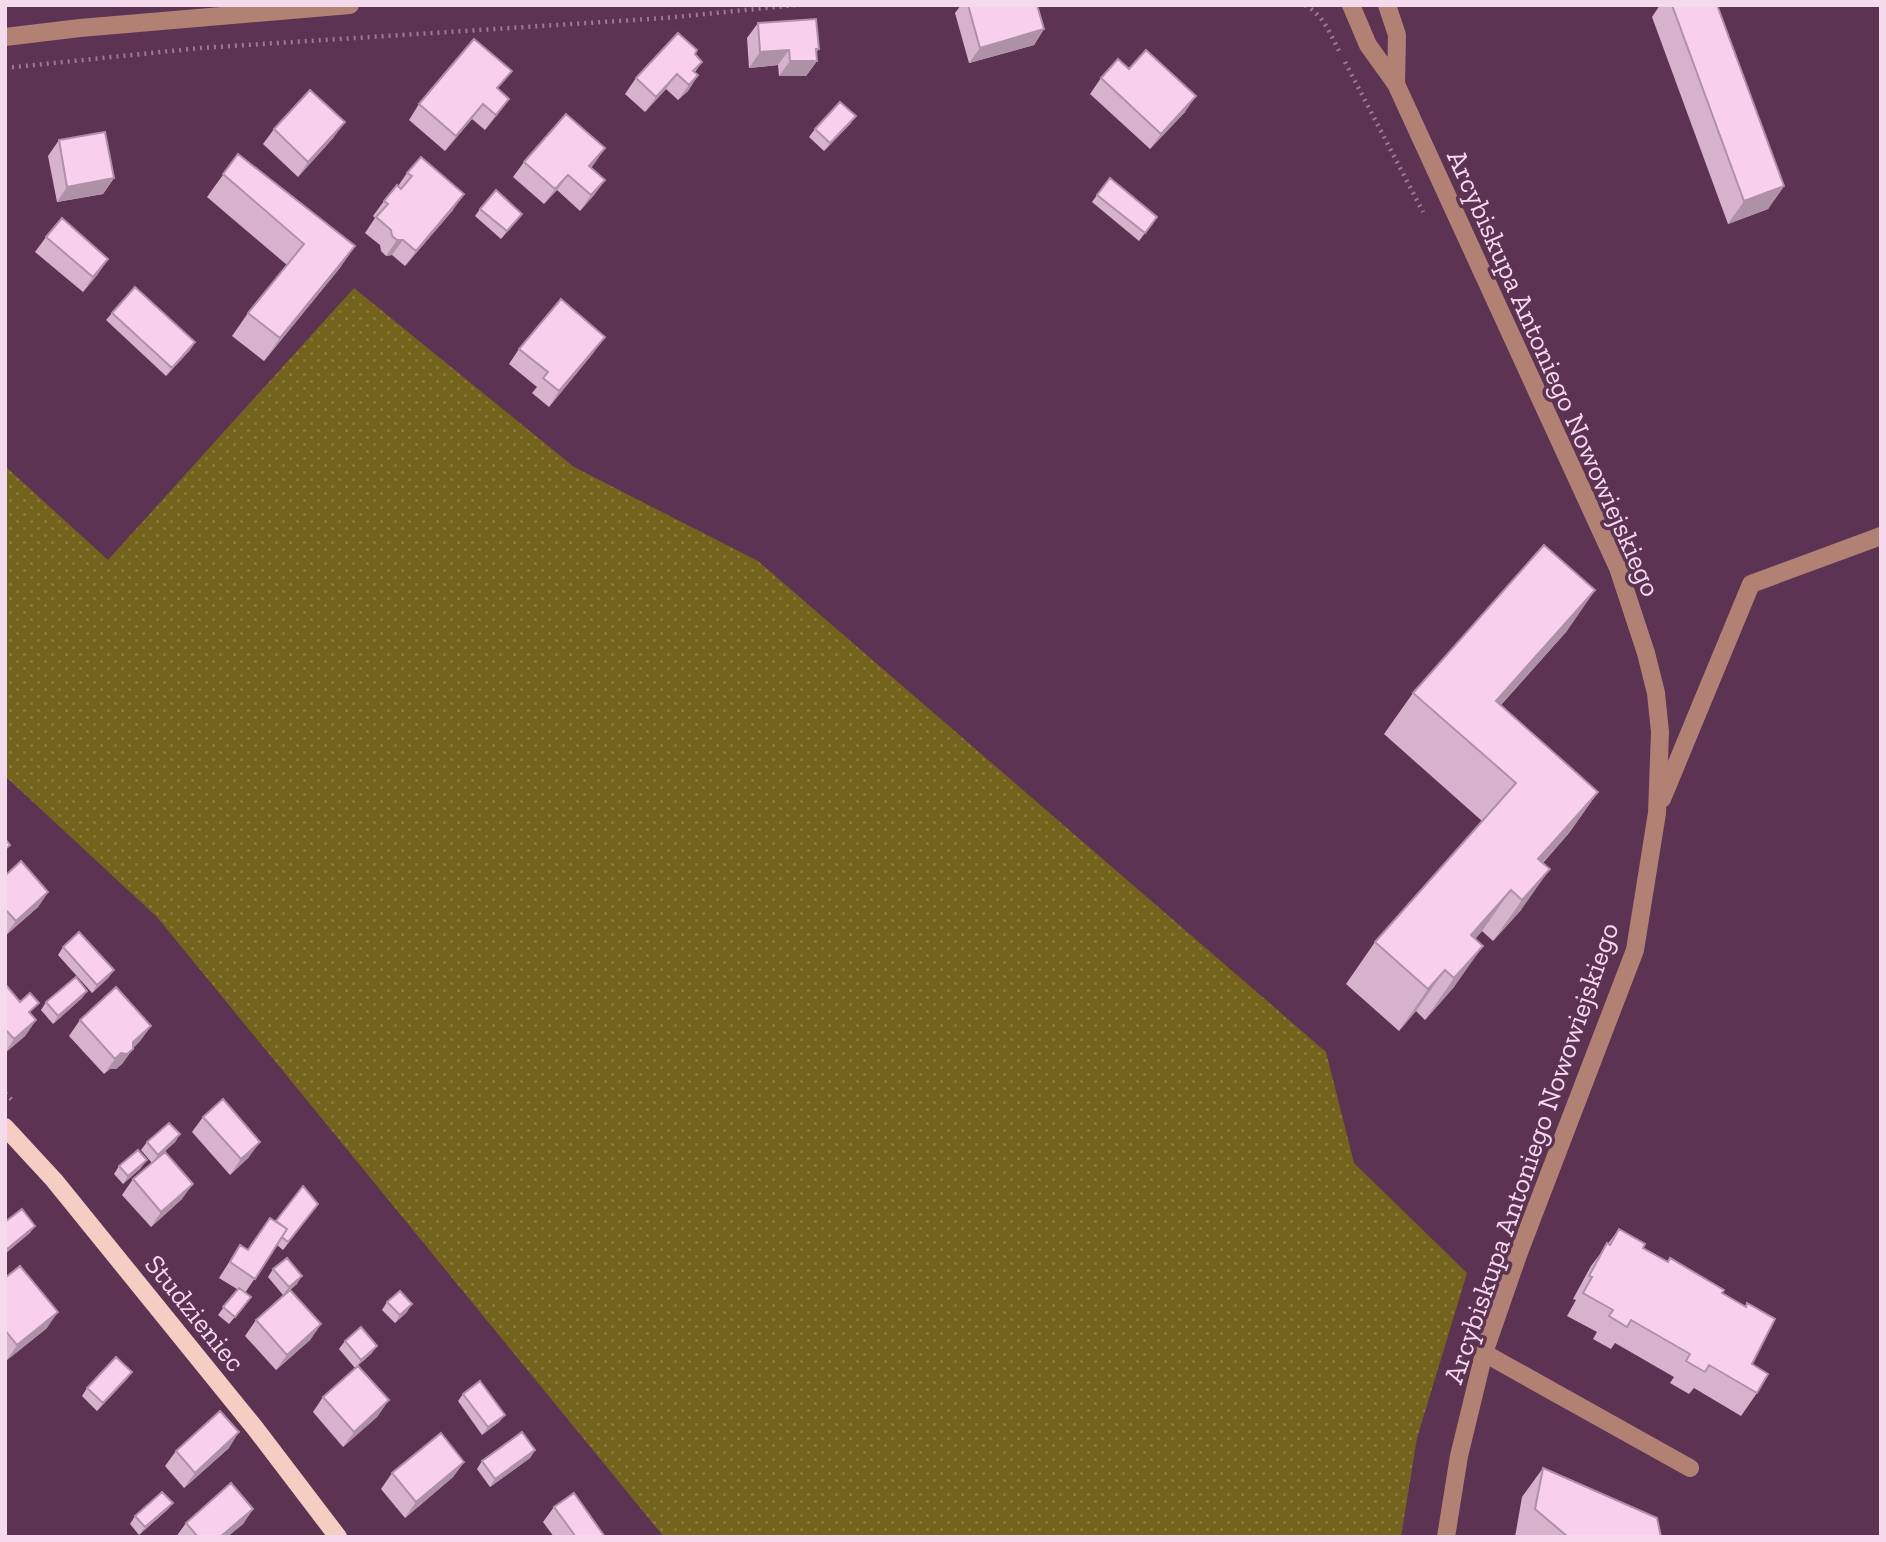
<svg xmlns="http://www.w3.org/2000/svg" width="1886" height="1542" viewBox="0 0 1886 1542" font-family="'Zilla Slab',serif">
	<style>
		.green { fill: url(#green-dots) }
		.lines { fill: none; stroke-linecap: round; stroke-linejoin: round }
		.path { stroke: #9c7893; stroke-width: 4.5; stroke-dasharray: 2 5; stroke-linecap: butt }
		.minor { stroke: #b18174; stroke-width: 18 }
		.major { stroke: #f5cdc2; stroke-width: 18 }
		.wall { fill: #d6b2cd }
		.shaded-wall { fill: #ae91a7 }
		.building { fill: #f9cfee; stroke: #ae91a7; stroke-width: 2 }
		.labels { text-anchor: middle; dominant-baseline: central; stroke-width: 7; stroke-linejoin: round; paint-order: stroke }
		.street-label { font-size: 28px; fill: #f5daee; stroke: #5d3354 }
	</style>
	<defs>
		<pattern id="green-dots" width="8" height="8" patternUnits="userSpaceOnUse" patternTransform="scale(1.75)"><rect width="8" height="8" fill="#73631c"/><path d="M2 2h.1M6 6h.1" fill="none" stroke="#88793d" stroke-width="1.8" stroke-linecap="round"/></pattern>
	</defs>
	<rect width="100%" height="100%" fill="#5d3354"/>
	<path class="green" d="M354,288L574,467L758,561L1326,1052L1354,1163L1467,1273L1417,1438L1401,1537H664L157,917L5,776V466L108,560Z"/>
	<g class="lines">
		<path class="path" d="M1305,5C1323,15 1330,33 1339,51
			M1345,62L1423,212
			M5,68L200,48L665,18L796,5
			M1583,1004L1611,922
			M5,1093L14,1102"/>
		<path class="minor" d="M1351,5L1368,45L1396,84L1618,568L1646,653L1656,693L1660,732L1657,813L1635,950L1518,1255L1484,1353L1459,1456L1446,1537
			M1387,5L1397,35L1396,84
			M5,37L80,28L350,5
			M1662,799L1751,584L1881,536
			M1484,1353L1690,1468"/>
		<path class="major" d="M5,1127L54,1180L255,1428L338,1537"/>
	</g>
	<path class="wall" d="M961,5H1037L1044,29L1034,45L969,63L955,13Z
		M1660,5H1717L1784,186L1768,209L1728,224L1652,17Z
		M758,23L819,49L816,52L817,61L806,76H779L778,65L749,68L747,38Z
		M695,54L702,62L695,72L698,75L688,91L678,100L666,89L645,112L625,94L636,78Z
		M1129,69L1185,112L1150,149L1090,94L1101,78Z
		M499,89L509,99L485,130L472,119L445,151L409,120L419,104Z
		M856,116L850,124L824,151L809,137L815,129Z
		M274,129L334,137L298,177L263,144Z
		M59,140L114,178L103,194L57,202L48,156Z
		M605,148L591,168L605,180L594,195L580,211L557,190L544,204L513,177L524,162Z
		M238,154L355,246L339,269L264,361L232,336L248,313L287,265L207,197Z
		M407,173L453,210L405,266L392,255L386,256L381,251L380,245L365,233L375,218L373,216L384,201L398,186Z
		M1097,195L1157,217L1139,241L1092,202Z
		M480,209L522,214L501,239L475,216Z
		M46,237L98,274L83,292L35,252Z
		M112,313L195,342L190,350L166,376L106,320Z
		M519,349L594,352L549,407L532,393L537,387L509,364Z
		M1595,590L1566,632L1501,705L1598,792L1569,833L1543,863L1521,910L1493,941L1482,931L1475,939L1454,987L1425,1020L1416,1011L1399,1031L1346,984L1375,942L1482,821L1384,734L1413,693Z
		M5,876L48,892L38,907L5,936Z
		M63,947L114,970L108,978L92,993L58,955Z
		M5,984L36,1020L25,1036L5,1053Z
		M87,991L82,998L53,1024L41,1010L46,1002Z
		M80,1020L151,1026L140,1041L133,1048L122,1064L116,1069H110L104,1074L69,1036Z
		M203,1117L249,1157L230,1175L192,1132Z
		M180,1134L175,1142L152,1163L141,1150L147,1142Z
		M119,1166L141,1168L123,1184L114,1174Z
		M133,1179L182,1199L151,1227L122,1195Z
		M318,1204L283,1250L277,1245L245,1293V1305L229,1324L218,1315L237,1289L219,1278L240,1245L248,1250L270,1218L276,1221Z
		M1619,1229L1643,1248L1722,1293L1752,1364L1757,1393L1741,1416L1694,1388L1689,1394L1670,1383L1674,1377L1615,1343L1611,1349L1593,1339L1597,1332L1567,1316L1576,1300L1573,1299L1591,1266Z
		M273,1269L297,1284L290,1290L321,1324L310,1340L276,1370L245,1336L256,1320L283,1295L268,1277Z
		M5,1278L47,1328L7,1360L5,1359Z
		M387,1302L407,1312L395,1323L382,1310Z
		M345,1341L372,1353L355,1368L339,1349Z
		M132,1372L126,1380L97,1411L82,1396L87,1388Z
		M463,1394L505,1415L499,1422L482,1435L458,1401Z
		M323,1397L378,1416L343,1447L313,1412Z
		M229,1448L184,1488L165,1466L176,1451Z
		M535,1450L530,1458L490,1487L477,1469L482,1461Z
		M464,1462L453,1477L405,1518L381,1489L392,1473Z
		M1543,1468L1661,1537H1515L1522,1497Z
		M173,1503L167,1510L139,1535L130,1524L135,1516Z
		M554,1507L605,1537H554L543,1522Z
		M253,1509L243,1524L227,1537H176L186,1523Z"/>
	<path class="shaded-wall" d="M1044,29L1034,45L969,63L980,48Z
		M816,49H819L810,61H817L806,76H779L790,61Z
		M789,50L778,65L749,68L760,52Z
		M677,74L666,89L645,112L656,97Z
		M698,75L688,91L678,100L689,85Z
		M1196,96L1185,112L1150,149L1161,134Z
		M509,99L498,114L485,130L496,115Z
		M483,104L472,119L445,151L456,136Z
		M856,116L850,124L824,151L830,143Z
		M345,122L334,137L298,177L308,162Z
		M605,148L594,164L578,182L589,166Z
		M568,175L557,190L544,204L555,189Z
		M114,178L103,194L57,202L67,187Z
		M605,180L594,195L580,211L591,195Z
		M1784,186L1768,209L1728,224L1744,201Z
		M464,194L453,210L405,266L416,251Z
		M397,240H403L392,255L386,256Z
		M355,246L339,269L264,361L280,338Z
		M108,259L98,274L83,292L93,277Z
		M605,337L594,352L549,407L559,391Z
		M195,342L190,350L166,376L172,368Z
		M1595,590L1566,632L1467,742L1496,701Z
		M1598,792L1569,833L1515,893L1538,859Z
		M1550,869L1521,910L1493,941L1522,900Z
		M1511,890L1482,931L1447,971L1471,935Z
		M48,892L38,907L5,936L16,921Z
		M1483,946L1454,987L1425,1020L1454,978Z
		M114,970L108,978L92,993L97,985Z
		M1445,970L1416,1011L1399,1031L1428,989Z
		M87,991L82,998L53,1024L58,1016Z
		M36,1020L25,1036L5,1053L14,1039Z
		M151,1026L140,1041L127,1054L133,1049L122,1064L116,1069H110L104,1074L115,1059Z
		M180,1134L175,1142L152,1163L158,1155Z
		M260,1142L249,1157L230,1175L241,1159Z
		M147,1160L141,1168L123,1184L128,1176Z
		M193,1184L182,1199L151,1227L161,1212Z
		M35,1226L30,1233L5,1254L7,1249Z
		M302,1276L297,1284L283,1295L289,1287Z
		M412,1304L407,1312L395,1323L400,1315Z
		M58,1312L47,1328L7,1360L17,1345Z
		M321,1324L310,1340L276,1370L287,1355Z
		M377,1346L372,1353L355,1368L361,1360Z
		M132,1372L126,1380L97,1411L103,1403Z
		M389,1400L378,1416L343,1447L354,1432Z
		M505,1415L499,1422L482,1435L488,1427Z
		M239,1432L229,1448L184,1488L195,1473Z
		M535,1450L530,1458L490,1487L495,1479Z
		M464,1462L453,1477L405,1518L416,1502Z
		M173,1503L167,1510L139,1535L145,1527Z
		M253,1509L243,1524L227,1537H220Z"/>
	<path class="building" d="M968,5H1037L1044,29L980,48Z
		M1672,5H1717L1784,186L1744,201Z
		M816,19L819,49H816L817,61H790L789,50L760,52L758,23Z
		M678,33L697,50L695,54L702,62L693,71L698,75L689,85L677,74L656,97L636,78Z
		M474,39L512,71L497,88L509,99L496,115L483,104L456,136L419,104Z
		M1146,50L1196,96L1161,134L1101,78L1118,59L1129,69Z
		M310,90L345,122L308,162L274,129Z
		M840,102L856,116L830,143L815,129Z
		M566,114L605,148L589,166L605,180L591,195L568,175L555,189L524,162Z
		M105,132L114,178L67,187L59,140Z
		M238,154L355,246L280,338L248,313L304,244L223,174Z
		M421,157L464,194L416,251L403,240H397L392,236L391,230L376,217L388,204L384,201L397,185L401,189L412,176L407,173Z
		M1110,178L1157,217L1145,233L1097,195Z
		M496,190L522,214L507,231L480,209Z
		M62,218L108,259L93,277L46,237Z
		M135,287L195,342L172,368L112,313Z
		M561,299L605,337L559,391L543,378L548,372L519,349Z
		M1544,545L1595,590L1496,701L1598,792L1538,859L1550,869L1522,900L1511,890L1471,935L1483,946L1454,978L1445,970L1428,989L1375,942L1516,783L1413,693Z
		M5,839L10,845L5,849Z
		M21,861L48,892L16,921L5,909V876Z
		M79,932L114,970L97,985L63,947Z
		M76,977L87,991L58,1016L46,1002Z
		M5,984L20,1002L30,993L39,1003L29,1012L36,1020L14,1039L5,1029Z
		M116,987L151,1026L133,1042V1049L127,1054L121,1053L115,1059L80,1020Z
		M223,1099L260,1142L241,1159L203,1117Z
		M169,1123L180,1134L158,1155L147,1142Z
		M138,1150L147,1160L128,1176L119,1166Z
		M165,1152L193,1184L161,1212L133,1179Z
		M303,1186L318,1204L288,1242L282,1237L287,1229L276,1221Z
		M22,1209L35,1226L7,1249L5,1248V1222Z
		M270,1218L287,1229L255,1279L230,1262L240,1245L248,1250Z
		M1619,1229L1645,1244L1643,1248L1668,1262L1670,1258L1724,1290L1722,1293L1746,1307L1747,1303L1775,1319L1752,1364L1768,1374L1757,1393L1709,1365L1705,1372L1686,1361L1690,1354L1631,1320L1627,1327L1609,1316L1613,1310L1583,1293L1592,1277L1589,1276L1607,1243L1610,1245Z
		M287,1258L302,1276L289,1287L273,1269Z
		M20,1266L58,1312L17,1345L5,1330V1278Z
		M239,1288L251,1297L235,1317L223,1307Z
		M290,1290L321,1324L287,1355L256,1320Z
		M400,1291L412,1304L400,1315L387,1302Z
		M361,1327L377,1346L361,1360L345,1341Z
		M116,1357L132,1372L103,1403L87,1388Z
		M358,1366L389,1400L354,1432L323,1397Z
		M480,1381L505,1415L488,1427L463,1394Z
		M220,1411L239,1432L195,1473L176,1451Z
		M522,1432L535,1450L495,1479L482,1461Z
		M441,1433L464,1462L416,1502L392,1473Z
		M1543,1468L1657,1518L1661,1537H1568L1535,1509Z
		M231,1483L253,1509L220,1537H198L186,1523Z
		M162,1492L173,1503L145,1527L135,1516Z
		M574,1493L605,1537H576L554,1507Z"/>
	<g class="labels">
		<g class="street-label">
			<text transform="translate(1554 373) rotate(66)">Arcybiskupa Antoniego Nowowiejskiego</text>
			<text transform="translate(1531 1153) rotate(-71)">Arcybiskupa Antoniego Nowowiejskiego</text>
			<text transform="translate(195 1313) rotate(51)">Studzieniec</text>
		</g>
	</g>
	<rect width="1886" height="1542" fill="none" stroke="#f5daee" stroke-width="14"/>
</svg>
